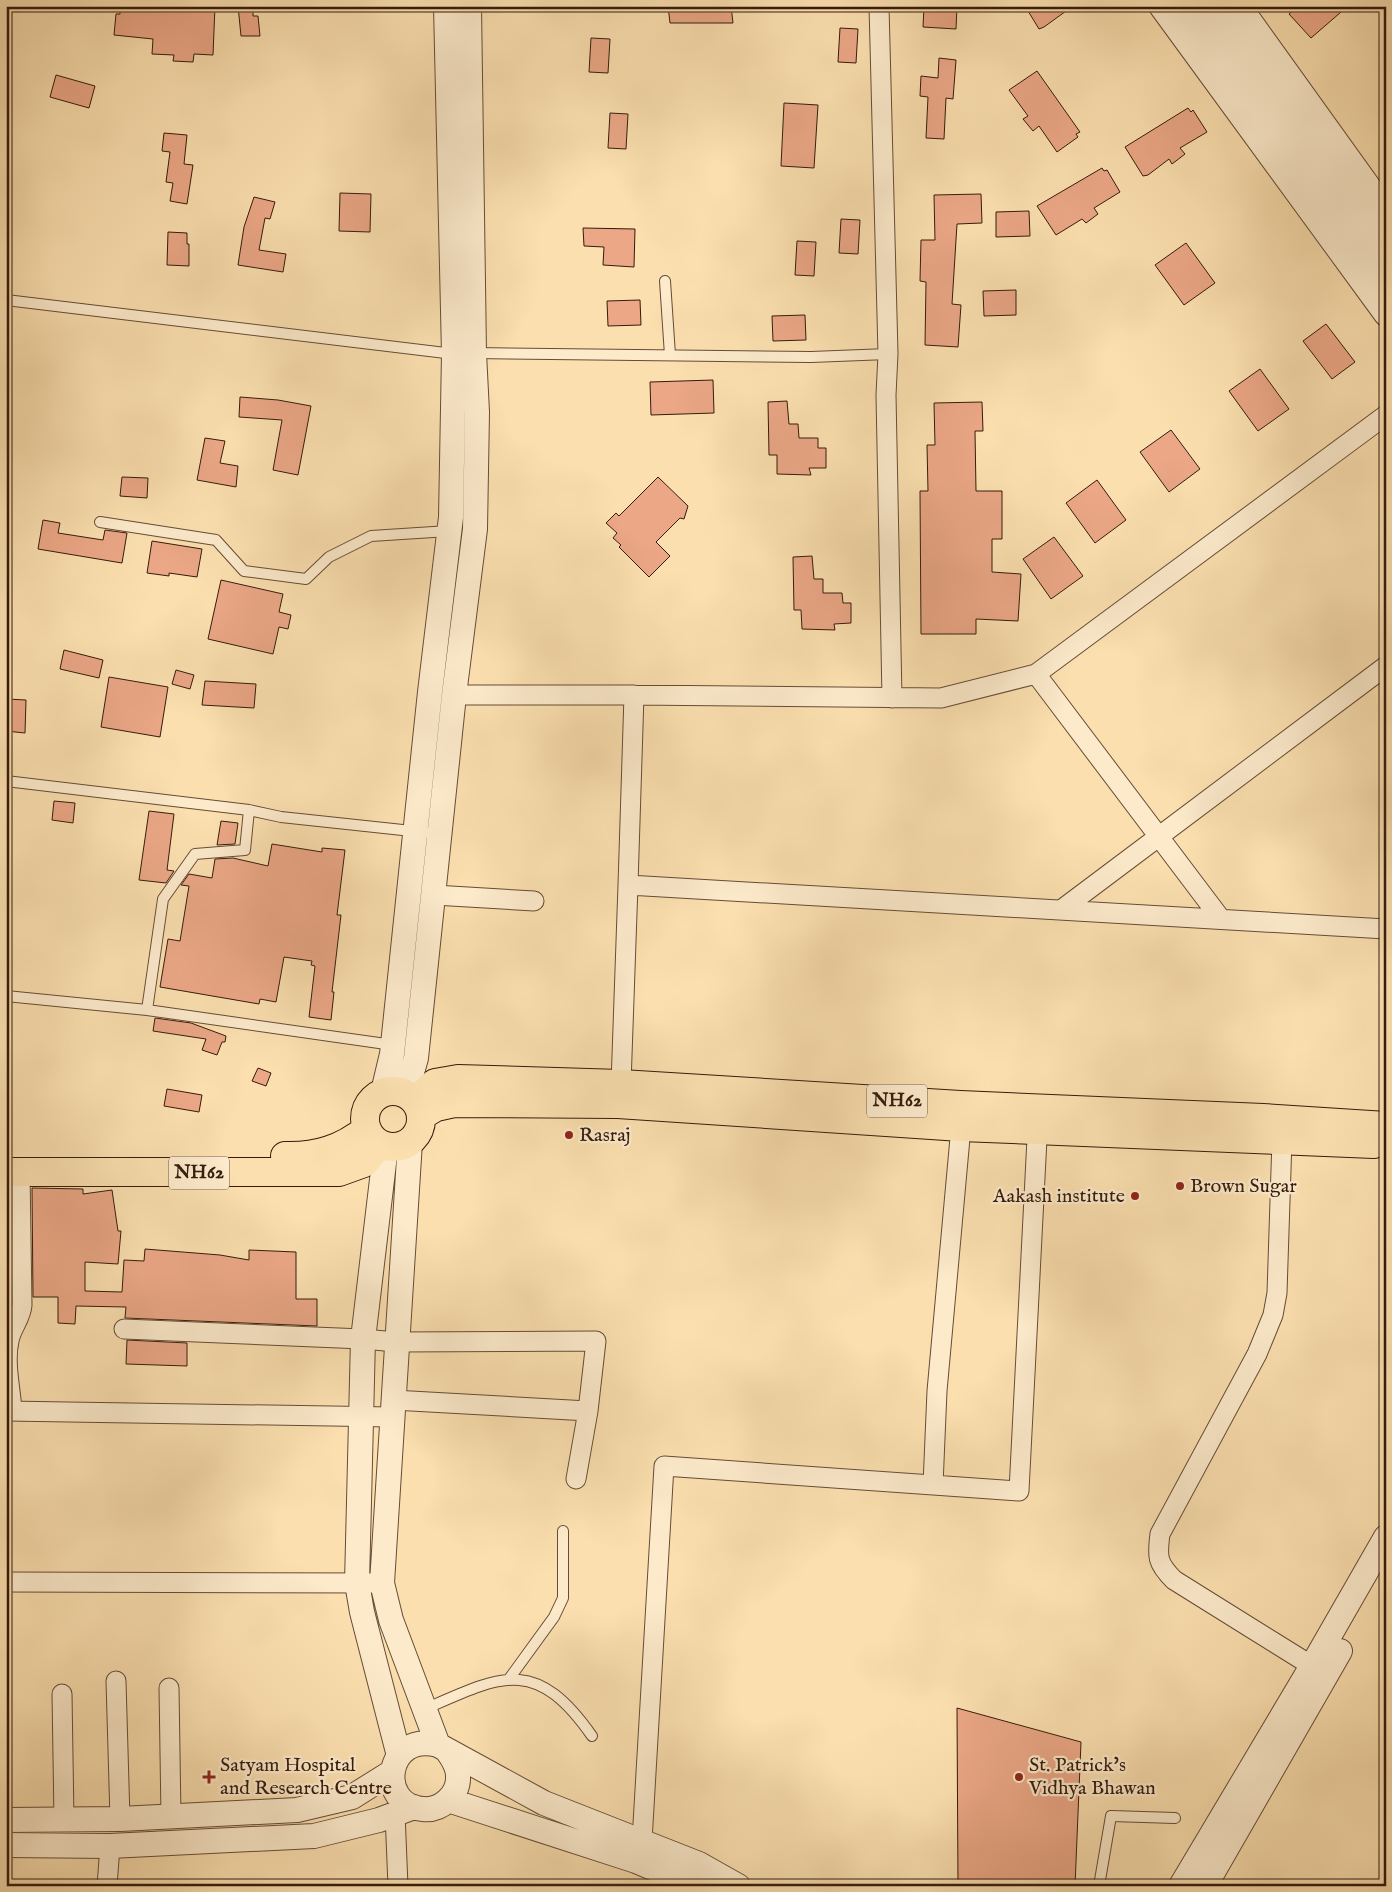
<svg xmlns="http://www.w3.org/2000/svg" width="1392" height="1892" viewBox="0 0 1392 1892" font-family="'IM FELL English',serif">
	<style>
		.building { fill: #eba786; stroke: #351b0d }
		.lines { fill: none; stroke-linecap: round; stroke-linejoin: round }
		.service-casing { stroke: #664c36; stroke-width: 12 }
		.minor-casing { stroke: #664c36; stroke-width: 21 }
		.tertiary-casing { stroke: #664c36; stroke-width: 26 }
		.secondary-casing { stroke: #351b0d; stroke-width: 30 }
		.trunk-casing { stroke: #351b0d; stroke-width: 30 }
		.service { stroke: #fceacb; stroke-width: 10 }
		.minor { stroke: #fceacb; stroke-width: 19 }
		.tertiary { stroke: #fceacb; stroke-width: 24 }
		.secondary { stroke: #fceacb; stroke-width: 28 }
		.trunk { stroke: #fbdfaf; stroke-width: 28 }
		.poi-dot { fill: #8f2418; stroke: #fceacb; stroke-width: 2 }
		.labels { text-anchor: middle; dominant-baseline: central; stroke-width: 4.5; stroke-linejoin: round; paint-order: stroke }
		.shield { fill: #fceacb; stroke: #715946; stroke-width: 1 }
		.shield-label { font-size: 19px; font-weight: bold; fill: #351b0d }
		.poi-label { font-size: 20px; fill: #351b0d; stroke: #fceacb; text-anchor: start }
	</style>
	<rect width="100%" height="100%" fill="#fbdfaf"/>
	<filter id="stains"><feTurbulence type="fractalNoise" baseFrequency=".004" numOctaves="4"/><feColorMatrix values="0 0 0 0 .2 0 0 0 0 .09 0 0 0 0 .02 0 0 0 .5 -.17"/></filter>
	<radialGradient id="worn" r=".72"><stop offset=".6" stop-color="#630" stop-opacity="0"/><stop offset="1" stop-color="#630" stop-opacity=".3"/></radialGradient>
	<path class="building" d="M120,6H215L213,55L194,54L193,62L173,61L174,55L152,54L153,39L114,35L116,14H120Z
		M238,6H253V16H258L260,36H241Z
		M668,6H731L733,23H670Z
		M924,6H957L956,29L923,27Z
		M1025,6H1073L1044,27L1039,29Z
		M1298,6H1348L1311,38L1289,14Z
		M840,28L858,29L856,63L838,62Z
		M591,38L610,39L608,73L589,72Z
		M939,58L956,60L953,99L946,98L944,139L926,138L928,97L920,96L921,76L938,78Z
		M1037,71L1080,132L1076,134L1078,137L1057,152L1039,126L1033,131L1023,119L1028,116L1009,90Z
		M56,75L95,86L89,108L50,97Z
		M784,103L818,105L814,168L781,166Z
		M1188,108L1191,112L1193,110L1207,132L1180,148L1185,154L1172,164L1169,159L1148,175L1143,176L1125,147Z
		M610,113L628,114L626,149L608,148Z
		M164,133L187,135L184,164L193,165L187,204L170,201L173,183L166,182L170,152L162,151Z
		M1102,168L1104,171L1107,170L1120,192L1094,208L1098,214L1086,223L1082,219L1056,235L1037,206Z
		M340,193L371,194L370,232L339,231Z
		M981,194L982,223L957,224L952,304L961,305L958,347L925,345L926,282L920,281L921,240H935L934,195Z
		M254,197L275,202L270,219L265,218L259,250L286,254L283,272L238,265L244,227Z
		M1029,211L1030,236L996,237V212Z
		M841,219L860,220L858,254L839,253Z
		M583,228L635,229L634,267L603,265L604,247L584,246Z
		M168,232L187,233V244H189V266L167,265Z
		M797,241L816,242L814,276L795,275Z
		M1186,243L1215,283L1184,305L1155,265Z
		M1016,290V315L984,316L983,291Z
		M640,300L641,325L608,326L607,301Z
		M805,315L806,340L773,341L772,316Z
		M1326,324L1355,362L1332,379L1303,341Z
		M1260,369L1289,409L1258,431L1229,391Z
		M713,380L714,413L651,415L650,382Z
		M240,397L278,400L311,406L298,475L273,470L282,420L239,417Z
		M787,401L789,424H798L799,438H818V448H826V468H809L811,475L777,474V455H769L768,402Z
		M982,402L983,431H975L976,491H1002V539H992V572L1021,574L1018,621L976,619V634H921L920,491H928L927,445H935L934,403Z
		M1171,430L1200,469L1169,492L1140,452Z
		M205,438L225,441L220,463L238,466L236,487L197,480Z
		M122,477L148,478L147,498L120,496Z
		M658,477L688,506L684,519L680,518L656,542L670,556L649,577L619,547L621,545L613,538L617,533L606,523L616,513L619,516Z
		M1097,480L1126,520L1095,543L1066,503Z
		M43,520L60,523L58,533L103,540L105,530L127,533L122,563L38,549Z
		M1054,537L1083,576L1051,599L1023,559Z
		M152,541L202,549L197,577L169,573V576L147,573Z
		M812,556L814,579H823V593H842L843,603H851V623L834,624L835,630L802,629L801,610H794L793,557Z
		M221,580L283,594L279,612L291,615L288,629L279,627L273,654L208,639Z
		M64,650L103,660L99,678L60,669Z
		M176,670L194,675L190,689L172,684Z
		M109,677L168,687L160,737L101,727Z
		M205,681L256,684L254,708L202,705Z
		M6,699L26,700L25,733L6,731Z
		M54,801L75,803L73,823L52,820Z
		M149,811L174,814L167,870L174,871L166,883L139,880Z
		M221,821L238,823L235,844L217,845Z
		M272,844L322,852V848L345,850L337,915H341L332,992H334L331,1020L309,1017L315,966L311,965L312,961L284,957L276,1002L260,999L259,1004L160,987L168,939L180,941L189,886L181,885L189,874L212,878L215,859L233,858L268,866Z
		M155,1018L191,1023L226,1036L225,1042H222L217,1055L202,1050L206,1039L153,1031Z
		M258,1068L271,1073L266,1086L252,1081Z
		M167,1089L202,1095L199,1112L164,1106Z
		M6,1188H9V1217H6Z
		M32,1188L83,1189V1194L112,1190L118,1231H121L118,1264L85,1262V1291L122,1292L124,1260L144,1261L145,1249L220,1255L249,1260V1250L296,1252V1299H317V1326L125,1318L126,1307L76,1306L75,1324L58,1323V1297H33Z
		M127,1340L187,1343V1366L126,1364Z
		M957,1708L1081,1742L1075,1886H958Z"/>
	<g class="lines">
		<g class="service-casing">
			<path id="service" d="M665,281L670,355
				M6,300L454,354
				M474,353L811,357L888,354
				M100,522L216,540L244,571L306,579L329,557L371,536L449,531
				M6,781L249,810L281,817L440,834
				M6,996L147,1010L393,1045
				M147,1010L163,899L195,854L245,850L249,810
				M509,1679L554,1617L563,1598V1531
				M425,1709C502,1675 536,1656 592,1736
				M1099,1886L1111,1816L1175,1818"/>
		</g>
		<g class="minor-casing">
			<path id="minor" d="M879,6L888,354L886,395L892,698
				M1036,674L1386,415
				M454,695H634L941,698L1036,674L1221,919
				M628,885L634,695
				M434,895L534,901
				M1061,910L1386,666
				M621,1084L628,885L1386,929
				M1282,1139L1277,1293L1273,1315L1257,1354L1160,1534C1157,1557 1157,1563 1174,1580L1312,1666
				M124,1329L363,1339L396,1342L596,1341L588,1411L576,1479
				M393,1400L588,1411
				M6,1411L392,1417
				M12,1411C11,1390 4,1363 9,1341C11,1328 21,1319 22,1305L20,1172
				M933,1485L937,1391L961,1127
				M6,1582L382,1583
				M116,1681L120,1819
				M169,1688L171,1817
				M62,1694L64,1820
				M395,1813L398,1886
				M642,1841L664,1466L1019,1491L1038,1119
				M107,1886L110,1846"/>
		</g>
		<g class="tertiary-casing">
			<path id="tertiary" d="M1161,6L1386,314
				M1239,6L1386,211
				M383,1092L392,1054L430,692L451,517L454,354L446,6
				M406,1094L416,1058L454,695L475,529L477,412L474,353L469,6
				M410,1142L382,1583L391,1620L438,1745
				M386,1146L363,1339L357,1583L362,1612L399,1756
				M448,1752C453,1759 458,1767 458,1776C459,1795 441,1811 423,1809C376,1806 385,1731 438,1745L544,1803L699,1864L738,1886
				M448,1800L636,1861L695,1886
				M6,1820L120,1819L297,1810L352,1797L392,1772
				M6,1845L110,1846L314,1836L379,1820L414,1807
				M1181,1886L1312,1666L1386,1537
				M1205,1886L1340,1651"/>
		</g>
		<g class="secondary-casing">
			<path id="secondary" d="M1189,6L1386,281
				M1217,6L1386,245"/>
		</g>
		<g class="trunk-casing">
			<path id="trunk" d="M365 1119a28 28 0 1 1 56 0a28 28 0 1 1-56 0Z
				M415,1101L435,1083L458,1079L621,1084L960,1105L1263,1118L1386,1126
				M421,1116L436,1107L454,1103L618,1104L961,1127L1374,1144
				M285,1156C317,1157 342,1149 367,1129
				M6,1172H339L364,1163L380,1144"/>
		</g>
		<use href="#service" class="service"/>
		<use href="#minor" class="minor"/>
		<use href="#tertiary" class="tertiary"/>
		<use href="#secondary" class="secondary"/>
		<use href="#trunk" class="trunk"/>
	</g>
	<g class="poi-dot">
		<circle cx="569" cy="1135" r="5"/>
		<circle cx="1180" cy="1186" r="5"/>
		<circle cx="1135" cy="1196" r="5"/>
		<path d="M206.5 1769.5h5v5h5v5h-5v5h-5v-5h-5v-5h5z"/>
		<circle cx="1019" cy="1777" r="5"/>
	</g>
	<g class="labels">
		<g class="shield">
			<rect x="867" y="1084.5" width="60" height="33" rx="4"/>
			<rect x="169" y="1156.5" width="60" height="33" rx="4"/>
		</g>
		<g class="shield-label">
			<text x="897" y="1101">NH62</text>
			<text x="199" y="1173">NH62</text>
		</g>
		<g class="poi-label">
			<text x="579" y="1135">Rasraj</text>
			<text x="1190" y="1186">Brown Sugar</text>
			<text x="1125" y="1196" text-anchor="end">Aakash institute</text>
			<text x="220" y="1765">Satyam Hospital<tspan x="220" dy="23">and Research Centre</tspan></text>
			<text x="1029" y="1765">St. Patrick's<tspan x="1029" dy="23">Vidhya Bhawan</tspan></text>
		</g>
	</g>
	<rect width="1392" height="1892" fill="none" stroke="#fbdfaf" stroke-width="25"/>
	<rect x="8" y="8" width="1377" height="1877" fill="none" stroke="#351b0d" stroke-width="2.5"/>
	<rect x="12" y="12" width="1367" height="1867" fill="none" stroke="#351b0d"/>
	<rect width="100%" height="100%" filter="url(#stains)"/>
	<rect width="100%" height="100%" fill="url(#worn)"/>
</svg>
